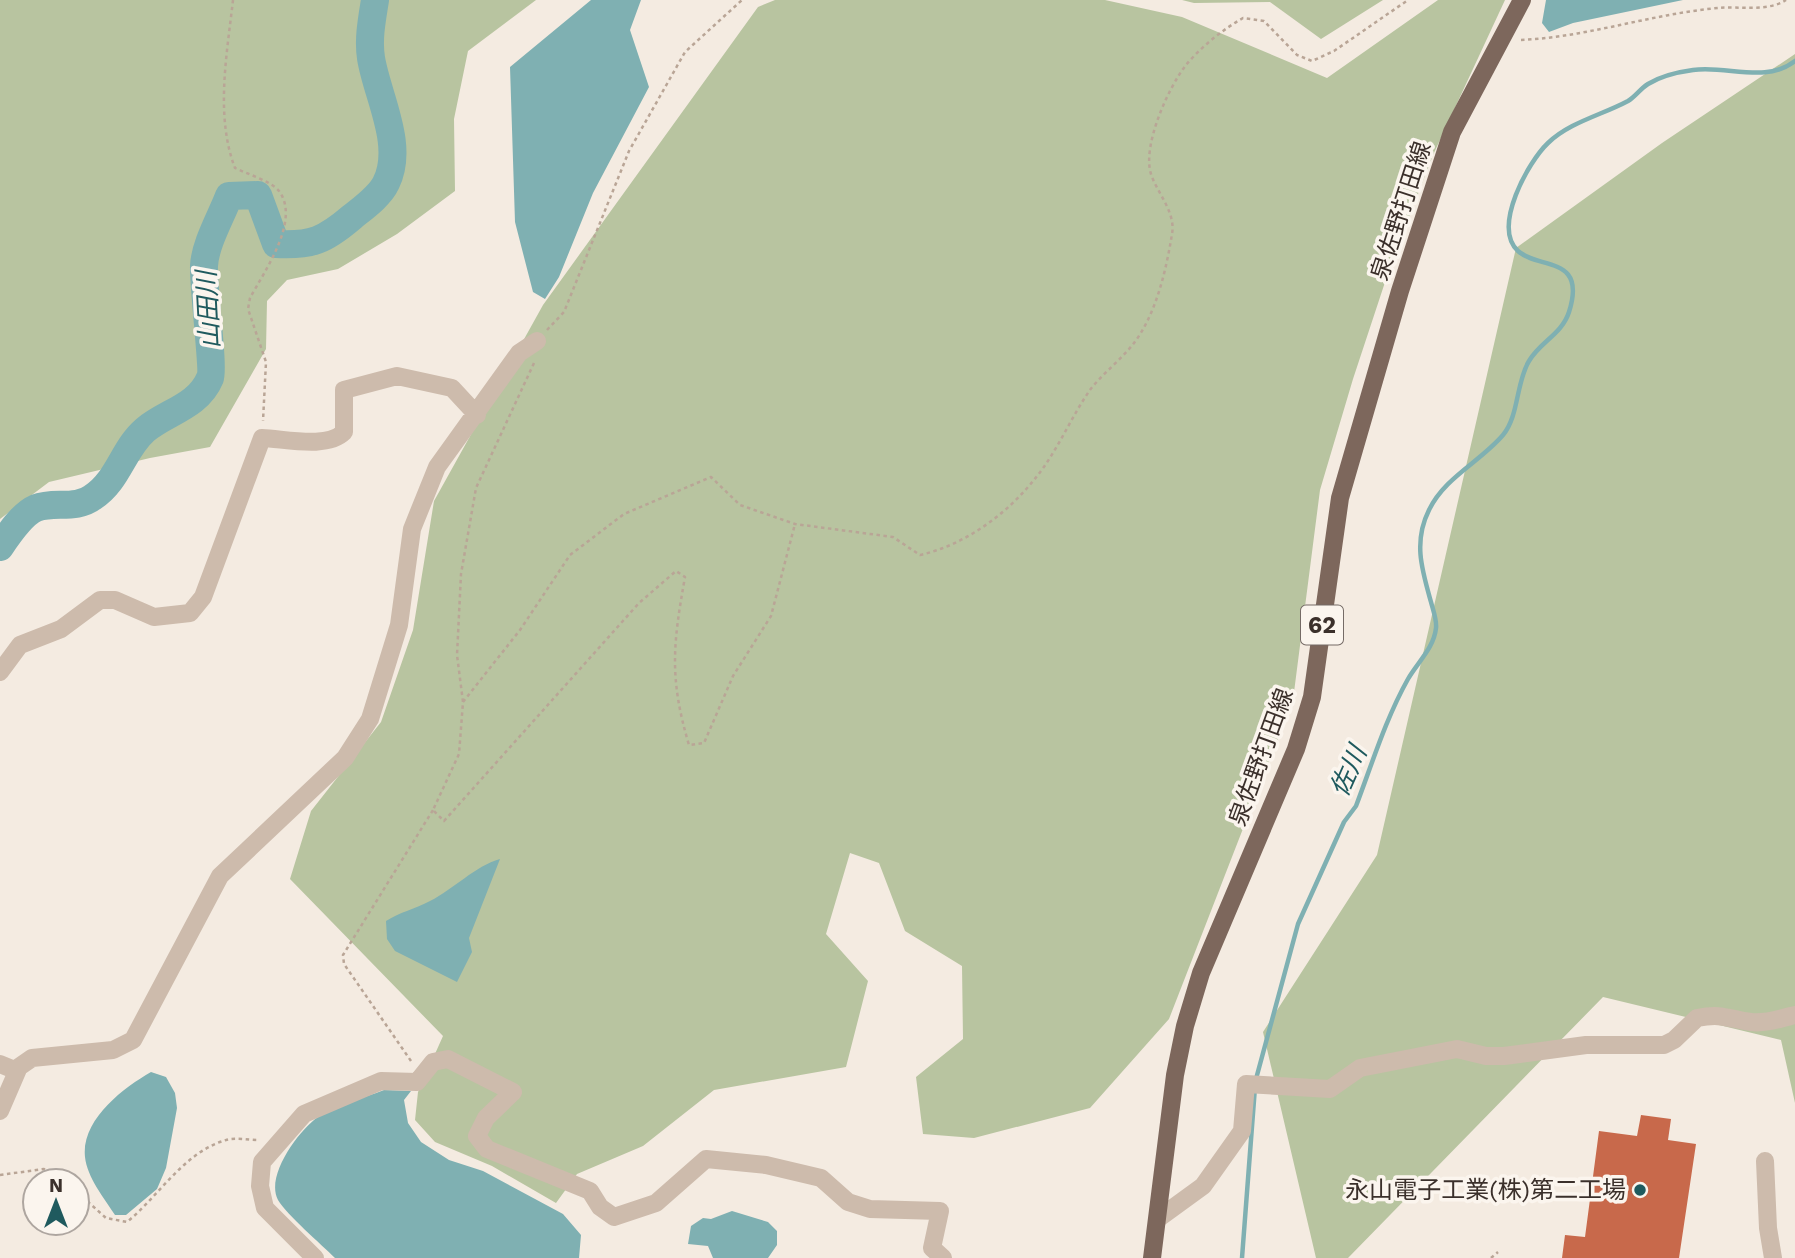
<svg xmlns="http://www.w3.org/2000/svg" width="1795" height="1258" viewBox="0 0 1795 1258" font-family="'Work Sans','Noto Sans JP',sans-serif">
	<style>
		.green { fill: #b8c4a0 }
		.water { fill: #7fb0b2 }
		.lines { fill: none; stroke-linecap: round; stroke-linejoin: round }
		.stream { stroke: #7fb0b2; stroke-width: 4.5 }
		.river { stroke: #7fb0b2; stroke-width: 28 }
		.building { fill: #c8694b }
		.path { stroke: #b9a596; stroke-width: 2.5; stroke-dasharray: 3.5 3.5; stroke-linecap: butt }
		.minor { stroke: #cdbbac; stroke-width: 18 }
		.major { stroke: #7d675c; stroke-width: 18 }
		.poi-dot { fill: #1f5a5e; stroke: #fbf5ee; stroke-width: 2.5 }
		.labels { text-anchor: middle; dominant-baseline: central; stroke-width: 7; stroke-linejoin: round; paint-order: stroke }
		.shield { fill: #fbf5ee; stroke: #756b66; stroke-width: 2 }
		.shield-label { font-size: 23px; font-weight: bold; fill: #3b302b }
		.street-label { font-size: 24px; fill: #3b302b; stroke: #fbf5ee }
		.poi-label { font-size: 24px; fill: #3b302b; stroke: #fbf5ee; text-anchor: end }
		.water-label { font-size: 26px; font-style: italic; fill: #1f5a5e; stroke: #fbf5ee }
	</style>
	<rect width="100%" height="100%" fill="#f4ebe1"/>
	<path class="green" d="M0,0H536L468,51L454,119L455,191L397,234L338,269L287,280L267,301L266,349L210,447L150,458L49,482L0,519Z
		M775,0H1105L1182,17L1327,78L1438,0H1505L1433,155L1391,264L1353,379L1320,490L1293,700L1169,1019L1090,1108L974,1138L923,1134L916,1077L963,1039L962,966L905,931L879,863L850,853L826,934L868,981L846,1067L714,1090L643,1146L577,1174L556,1203L492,1166L435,1142L415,1120L418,1092L443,1036L290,879L311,811L381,722L413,630L434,501L543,305L758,7Z
		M1182,0H1383L1321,39L1270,2L1194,3Z
		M1795,54V1103L1781,1040L1603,997L1348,1258H1316L1263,1032L1377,855L1516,248L1662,143Z"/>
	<path class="water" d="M591,0H641L630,30L649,87L593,193L559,277L545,299L533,292L515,222L510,67Z
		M1546,0H1683L1573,23L1549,32L1542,23Z
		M500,859L469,938L472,952L457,982L395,951L387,939L386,921C400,912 415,909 430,901C454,889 475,866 500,859Z
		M151,1072L166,1077L175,1093L177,1108L166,1168L157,1189L126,1215H115C104,1198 87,1177 85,1157C81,1120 123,1088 151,1072Z
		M384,1090L411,1091L404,1100L408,1123L421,1142L449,1160L483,1171L563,1214L581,1235L579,1258H335C321,1244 287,1215 278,1200C265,1176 299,1130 318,1117C336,1104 364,1098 384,1090Z
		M732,1211L768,1222L777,1231V1245L768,1258H713L708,1246L688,1244L691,1226L703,1218L711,1219Z"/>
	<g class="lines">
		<path class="stream" d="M1256,1079L1298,924L1344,822L1356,806C1372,764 1386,718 1408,679C1417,663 1434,648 1436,628C1437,620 1433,610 1431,602C1422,570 1413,542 1429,510C1445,477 1480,462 1503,435C1519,416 1516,382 1529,361C1540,342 1562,334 1569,312C1587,255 1539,270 1518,251C1492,227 1528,162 1548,143C1570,122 1602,115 1628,101C1635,97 1640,89 1648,84C1661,76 1678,72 1693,70C1727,65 1766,84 1795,61
			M1242,1258L1255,1087"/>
		<path class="river" d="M0,547C8,535 22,514 36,508C54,501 76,510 93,497C118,481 123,449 145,430C166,412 198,407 210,378C214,369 203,286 204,266C205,244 221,217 229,196L258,195L276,244C312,246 325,240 352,217C363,208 380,196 386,183C405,145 377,96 371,58C368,39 372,19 375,0"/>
	</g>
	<path class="building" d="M1641,1115L1671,1119L1668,1140L1696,1144L1679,1258H1562L1565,1235L1585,1237L1599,1131L1637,1136Z"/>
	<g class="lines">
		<path class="path" d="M233,0C227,54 215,116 235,168C247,174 271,181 279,191C301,220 264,272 250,298L248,309L266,362L263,421
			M1521,40C1588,37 1651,14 1718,8C1739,6 1768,12 1786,0
			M547,330L564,312L629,151L685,52L742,0
			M534,363L476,488L461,574L457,655L463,702L459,754L433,810L444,821L639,603L676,571L685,577C673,644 669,678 689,745L704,743L733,676L771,616L795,524
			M463,702L520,630L570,555L624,514L711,477L740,505L795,524L893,537L920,555C965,545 1009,513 1037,476C1058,450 1071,417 1090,390C1103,373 1121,360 1134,343C1156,314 1166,271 1172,234C1176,212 1157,193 1151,174C1142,146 1168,88 1186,65C1201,47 1222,30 1243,18L1264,21L1297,55L1312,61L1334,51L1408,0
			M411,1061L344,964L343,955L433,810
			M0,1175L44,1169L66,1181
			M77,1192L106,1218L127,1222C159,1196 184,1152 226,1140C235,1137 249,1140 258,1140
			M1491,1258L1498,1252"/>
		<path class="minor" d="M0,672L20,645L61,629L100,600H115L154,617L190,613L203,597L262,438C286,439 327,449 344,432V390L397,376L452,388L477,415
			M0,1064L17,1071
			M0,1111L19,1067L32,1058L113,1050L133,1040L220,876L345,758L370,719L399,625L412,529L437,467L519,353L537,341
			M1765,1161L1768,1228L1773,1258
			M1159,1218L1203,1186L1242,1131L1246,1084L1330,1089L1360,1068L1457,1049L1486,1056H1504L1586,1045H1664L1674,1040L1697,1018C1723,1013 1728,1019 1751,1022C1766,1024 1781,1018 1795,1015
			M315,1258L265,1208L260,1186L262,1162L304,1114L381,1081L417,1082L433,1062L448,1059L513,1092L486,1118L477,1136L487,1149L590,1191L600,1207L614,1217L656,1203L706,1159L766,1165L821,1178L848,1202L870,1209L940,1211L932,1248L943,1258"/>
		<path class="major" d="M1152,1258L1175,1075L1185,1026L1201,973L1296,749L1312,697L1340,498L1400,291L1452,132L1522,0"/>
	</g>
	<circle class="poi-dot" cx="1640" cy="1190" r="7"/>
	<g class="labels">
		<rect class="shield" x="1301" y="605.5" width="42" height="39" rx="5"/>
		<g class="shield-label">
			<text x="1322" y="625">62</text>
		</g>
		<g class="street-label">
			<text transform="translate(1401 211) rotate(-72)">泉佐野打田線</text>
			<text transform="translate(1261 757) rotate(-70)">泉佐野打田線</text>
		</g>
		<g class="poi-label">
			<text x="1626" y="1190">永山電子工業(株)第二工場</text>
		</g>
		<g class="water-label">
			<text transform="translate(208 310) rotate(-93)">山田川</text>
			<text transform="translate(1348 771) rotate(-66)">佐川</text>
		</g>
	</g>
	<g transform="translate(56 1202)"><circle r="33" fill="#fbf5ee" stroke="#aea6a0" stroke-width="2"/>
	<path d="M0-5L12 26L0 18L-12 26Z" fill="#1f5a5e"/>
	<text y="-10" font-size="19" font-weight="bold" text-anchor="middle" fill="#3b302b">N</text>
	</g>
</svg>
